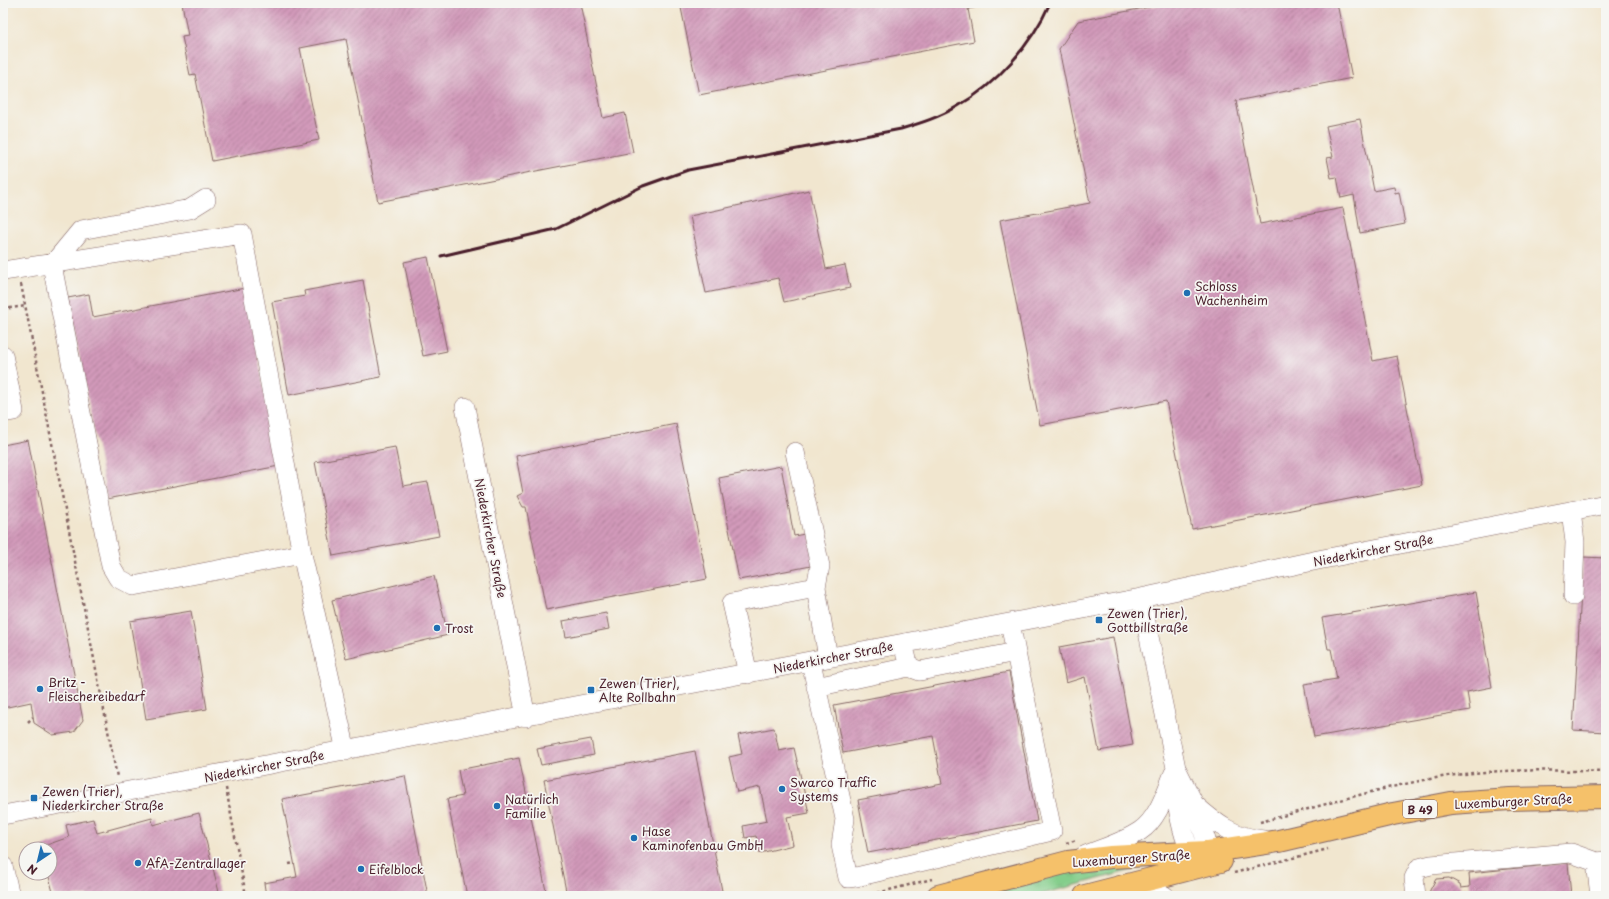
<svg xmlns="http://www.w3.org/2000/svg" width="1609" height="899" viewBox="0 0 1609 899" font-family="'Playpen Sans',sans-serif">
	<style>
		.grass { fill: url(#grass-tufts); stroke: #67765b }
		.building { fill: url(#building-hatch) }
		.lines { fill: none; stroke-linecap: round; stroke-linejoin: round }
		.minor-casing { stroke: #846564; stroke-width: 20 }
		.major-casing { stroke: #846564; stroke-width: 24 }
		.path { stroke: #846564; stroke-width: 2.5; stroke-dasharray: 3 3; stroke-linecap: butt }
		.minor { stroke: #fff; stroke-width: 19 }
		.major { stroke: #f5c16b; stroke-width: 22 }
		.rail { stroke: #4a1f2b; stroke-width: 3 }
		.poi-dot { fill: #1f6fb2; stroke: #f6f6f2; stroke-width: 1.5 }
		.labels { text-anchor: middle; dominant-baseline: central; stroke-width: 3.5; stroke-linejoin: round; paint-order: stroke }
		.shield { fill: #f6f6f2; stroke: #7e6067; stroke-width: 1 }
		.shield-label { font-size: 11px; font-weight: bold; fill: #4a1f2b }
		.poi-label { font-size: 12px; fill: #4a1f2b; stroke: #f6f6f2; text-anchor: start }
		.street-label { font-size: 12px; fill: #4a1f2b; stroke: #f6f6f2 }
	</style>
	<defs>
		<pattern id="grass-tufts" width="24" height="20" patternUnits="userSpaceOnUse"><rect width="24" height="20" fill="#84ce8b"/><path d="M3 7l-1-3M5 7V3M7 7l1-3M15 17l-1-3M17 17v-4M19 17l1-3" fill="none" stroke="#74b078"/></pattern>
		<pattern id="building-hatch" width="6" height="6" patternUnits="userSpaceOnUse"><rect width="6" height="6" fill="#d29aba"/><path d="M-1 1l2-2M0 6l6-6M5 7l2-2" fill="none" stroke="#ac7d97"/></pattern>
	</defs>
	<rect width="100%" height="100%" fill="#f6f6f2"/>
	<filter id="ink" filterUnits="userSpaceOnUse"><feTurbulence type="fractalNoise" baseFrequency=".025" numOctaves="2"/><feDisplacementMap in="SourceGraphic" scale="8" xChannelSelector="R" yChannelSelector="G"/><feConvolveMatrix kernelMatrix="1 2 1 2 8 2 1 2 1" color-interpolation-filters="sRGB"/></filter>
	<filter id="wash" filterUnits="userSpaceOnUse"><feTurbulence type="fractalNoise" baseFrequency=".012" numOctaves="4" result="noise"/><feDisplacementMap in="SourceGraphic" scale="16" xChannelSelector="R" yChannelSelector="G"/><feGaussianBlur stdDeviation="0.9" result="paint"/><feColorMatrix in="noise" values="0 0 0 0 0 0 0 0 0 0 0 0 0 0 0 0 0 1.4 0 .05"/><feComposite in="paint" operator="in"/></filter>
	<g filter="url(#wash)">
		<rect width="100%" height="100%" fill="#f1e6cf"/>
		<path class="grass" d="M1158,863L1035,896H973L1090,866Z"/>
		<g id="blocks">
			<path class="building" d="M182,3H580L603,118L625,113L633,152L378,202L346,39L300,48L319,140L212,161L195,74L190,75L182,37L188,36Z
				M680,3H992V4L968,9L974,41L699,95Z
				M1169,3H1337L1352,78L1236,101L1260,224L1343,208L1373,361L1397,356L1422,485L1192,529L1166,401L1040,425L1000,220L1090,203L1059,49L1078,21Z
				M1360,119L1374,191L1394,187L1395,193L1399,192L1405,224L1360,233L1354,195L1341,198L1337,177L1331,178L1327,158L1333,157L1326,126Z
				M809,190L826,269L845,265L850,288L784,302L778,278L706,293L690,216Z
				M428,257L447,351L423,356L404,262Z
				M363,280L381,377L289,395L272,302L305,296L304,291Z
				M245,288L279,466L107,499L68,298L89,294L93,317Z
				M676,424L707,579L546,610L526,507H523L517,496L523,493L516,456Z
				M28,440L83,720L74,732L53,735L34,723L31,702L3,708V445Z
				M395,447L403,486L428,482L439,536L333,556L315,462Z
				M781,466L794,536L810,533L816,565L739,580L719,478Z
				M1583,557L1606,558V732L1573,730Z
				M434,576L448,635L346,659L332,600Z
				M1476,592L1492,687L1467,692L1470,710L1314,737L1304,684L1337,679L1331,649H1328L1322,618Z
				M191,611L207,709L146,719L130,621Z
				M606,613L609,629L566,637L563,621Z
				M1113,637L1133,745L1099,751L1085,677L1066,683L1059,647Z
				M1009,672L1037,821L868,853L858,800L942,784L933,736L843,753L834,705Z
				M774,728L779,751L794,748L809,813L787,817L793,845L760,853L756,836L745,838L743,826L767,821L760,787L737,792L729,757L742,754L738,735Z
				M591,739L594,755L541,765L537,749Z
				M695,751L723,896H567L544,780Z
				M519,758L547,896H467L447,799L463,796L458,770Z
				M405,776L428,896H266L264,883L297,877L282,799Z
				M199,813L220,896H54L48,873H50V849H42L41,847L69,837L66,825L93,819L97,833L152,818L153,825Z
				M1568,863L1571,896H1471V893L1461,894L1462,896H1429L1430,890L1436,879L1449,878L1460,884L1461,888L1470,887L1469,873Z"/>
		</g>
	</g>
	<g filter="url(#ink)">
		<use href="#blocks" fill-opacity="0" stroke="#846564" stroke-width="1"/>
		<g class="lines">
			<g class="minor-casing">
				<path id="minor" d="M206,199L190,209L81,230L52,265L111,566L118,578L133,586L302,554
					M3,271L242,234L302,554L346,751
					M3,355L14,411L3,413
					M465,407L526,717
					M795,452L820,566L816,587L828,658
					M1571,511L1575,542L1573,596
					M1141,598L1176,768L1194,804L1206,840L1207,856L1201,866C1181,847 1174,794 1176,768
					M903,644L909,667L920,671L1016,652
					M811,662L845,819L841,845L848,878L856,877L1052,831L1010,623
					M748,674L732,603L816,587
					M816,687L909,667
					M1195,805C1216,824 1235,838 1264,840
					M3,815L1141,598L1318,560L1606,504
					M1084,856C1103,848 1124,842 1140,831C1158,819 1166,792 1174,773
					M1596,862L1600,896
					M3,866L10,896
					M1128,886L1153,890L1165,896
					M1416,896L1414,878L1419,868L1431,865L1571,853L1596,862L1606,861"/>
			</g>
			<g class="major-casing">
				<path id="major" d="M938,896L1068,862L1111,857L1207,852L1279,841L1393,814L1451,803L1510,799L1606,797
					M1085,896L1221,861"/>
			</g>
			<path class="path" d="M21,284L117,777
				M3,309L26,306
				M28,722L33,717
				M226,788L246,896
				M1260,822C1318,807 1377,788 1436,778C1493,768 1549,770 1606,772
				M1066,843L1077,840
				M289,864L294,863
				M1234,873L1328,849
				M866,896L932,879"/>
			<use href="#minor" class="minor"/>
			<use href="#major" class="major"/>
			<path class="rail" d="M441,256L556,229L643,186L688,170L901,129C921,123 940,117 958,106C997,84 1032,44 1050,3"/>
		</g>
	</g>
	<g class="poi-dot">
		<circle cx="1187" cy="293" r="4"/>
		<rect x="1095" y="616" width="8" height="8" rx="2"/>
		<circle cx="437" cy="628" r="4"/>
		<circle cx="40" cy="689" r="4"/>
		<rect x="587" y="686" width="8" height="8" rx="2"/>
		<circle cx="782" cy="789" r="4"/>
		<rect x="30" y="794" width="8" height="8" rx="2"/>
		<circle cx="497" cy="806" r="4"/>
		<circle cx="634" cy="838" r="4"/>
		<circle cx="138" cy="863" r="4"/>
		<circle cx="361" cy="869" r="4"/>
	</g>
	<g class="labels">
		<rect class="shield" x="1403" y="800" width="34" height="18" rx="3"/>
		<g class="shield-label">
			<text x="1420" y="809">B 49</text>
		</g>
		<g class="poi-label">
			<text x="1195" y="286">Schloss<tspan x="1195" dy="14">Wachenheim</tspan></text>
			<text x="1107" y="613">Zewen (Trier),<tspan x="1107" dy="14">Gottbillstraße</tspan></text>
			<text x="445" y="628">Trost</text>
			<text x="48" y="682">Britz -<tspan x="48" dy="14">Fleischereibedarf</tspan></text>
			<text x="599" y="683">Zewen (Trier),<tspan x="599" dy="14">Alte Rollbahn</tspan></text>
			<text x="790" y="782">Swarco Traffic<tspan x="790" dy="14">Systems</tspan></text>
			<text x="42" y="791">Zewen (Trier),<tspan x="42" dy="14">Niederkircher Straße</tspan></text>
			<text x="505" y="799">Natürlich<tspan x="505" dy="14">Familie</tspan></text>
			<text x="642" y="831">Hase<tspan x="642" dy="14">Kaminofenbau GmbH</tspan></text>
			<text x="146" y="863">AfA-Zentrallager</text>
			<text x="369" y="869">Eifelblock</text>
		</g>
		<g class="street-label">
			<text transform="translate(491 538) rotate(79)">Niederkircher Straße</text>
			<text transform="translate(1373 550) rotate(-11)">Niederkircher Straße</text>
			<text transform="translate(833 657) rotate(-11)">Niederkircher Straße</text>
			<text transform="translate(264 766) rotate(-11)">Niederkircher Straße</text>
			<text transform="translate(1513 801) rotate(-3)">Luxemburger Straße</text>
			<text transform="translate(1131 858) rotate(-4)">Luxemburger Straße</text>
		</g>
	</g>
	<rect width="1609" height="899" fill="none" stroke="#f6f6f2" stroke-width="16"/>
	<g transform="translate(38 861) rotate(215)"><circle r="19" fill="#f6f6f2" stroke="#b1a0a2"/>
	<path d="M0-3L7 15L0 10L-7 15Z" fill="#1f6fb2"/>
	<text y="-6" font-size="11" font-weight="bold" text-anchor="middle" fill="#4a1f2b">N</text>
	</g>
</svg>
